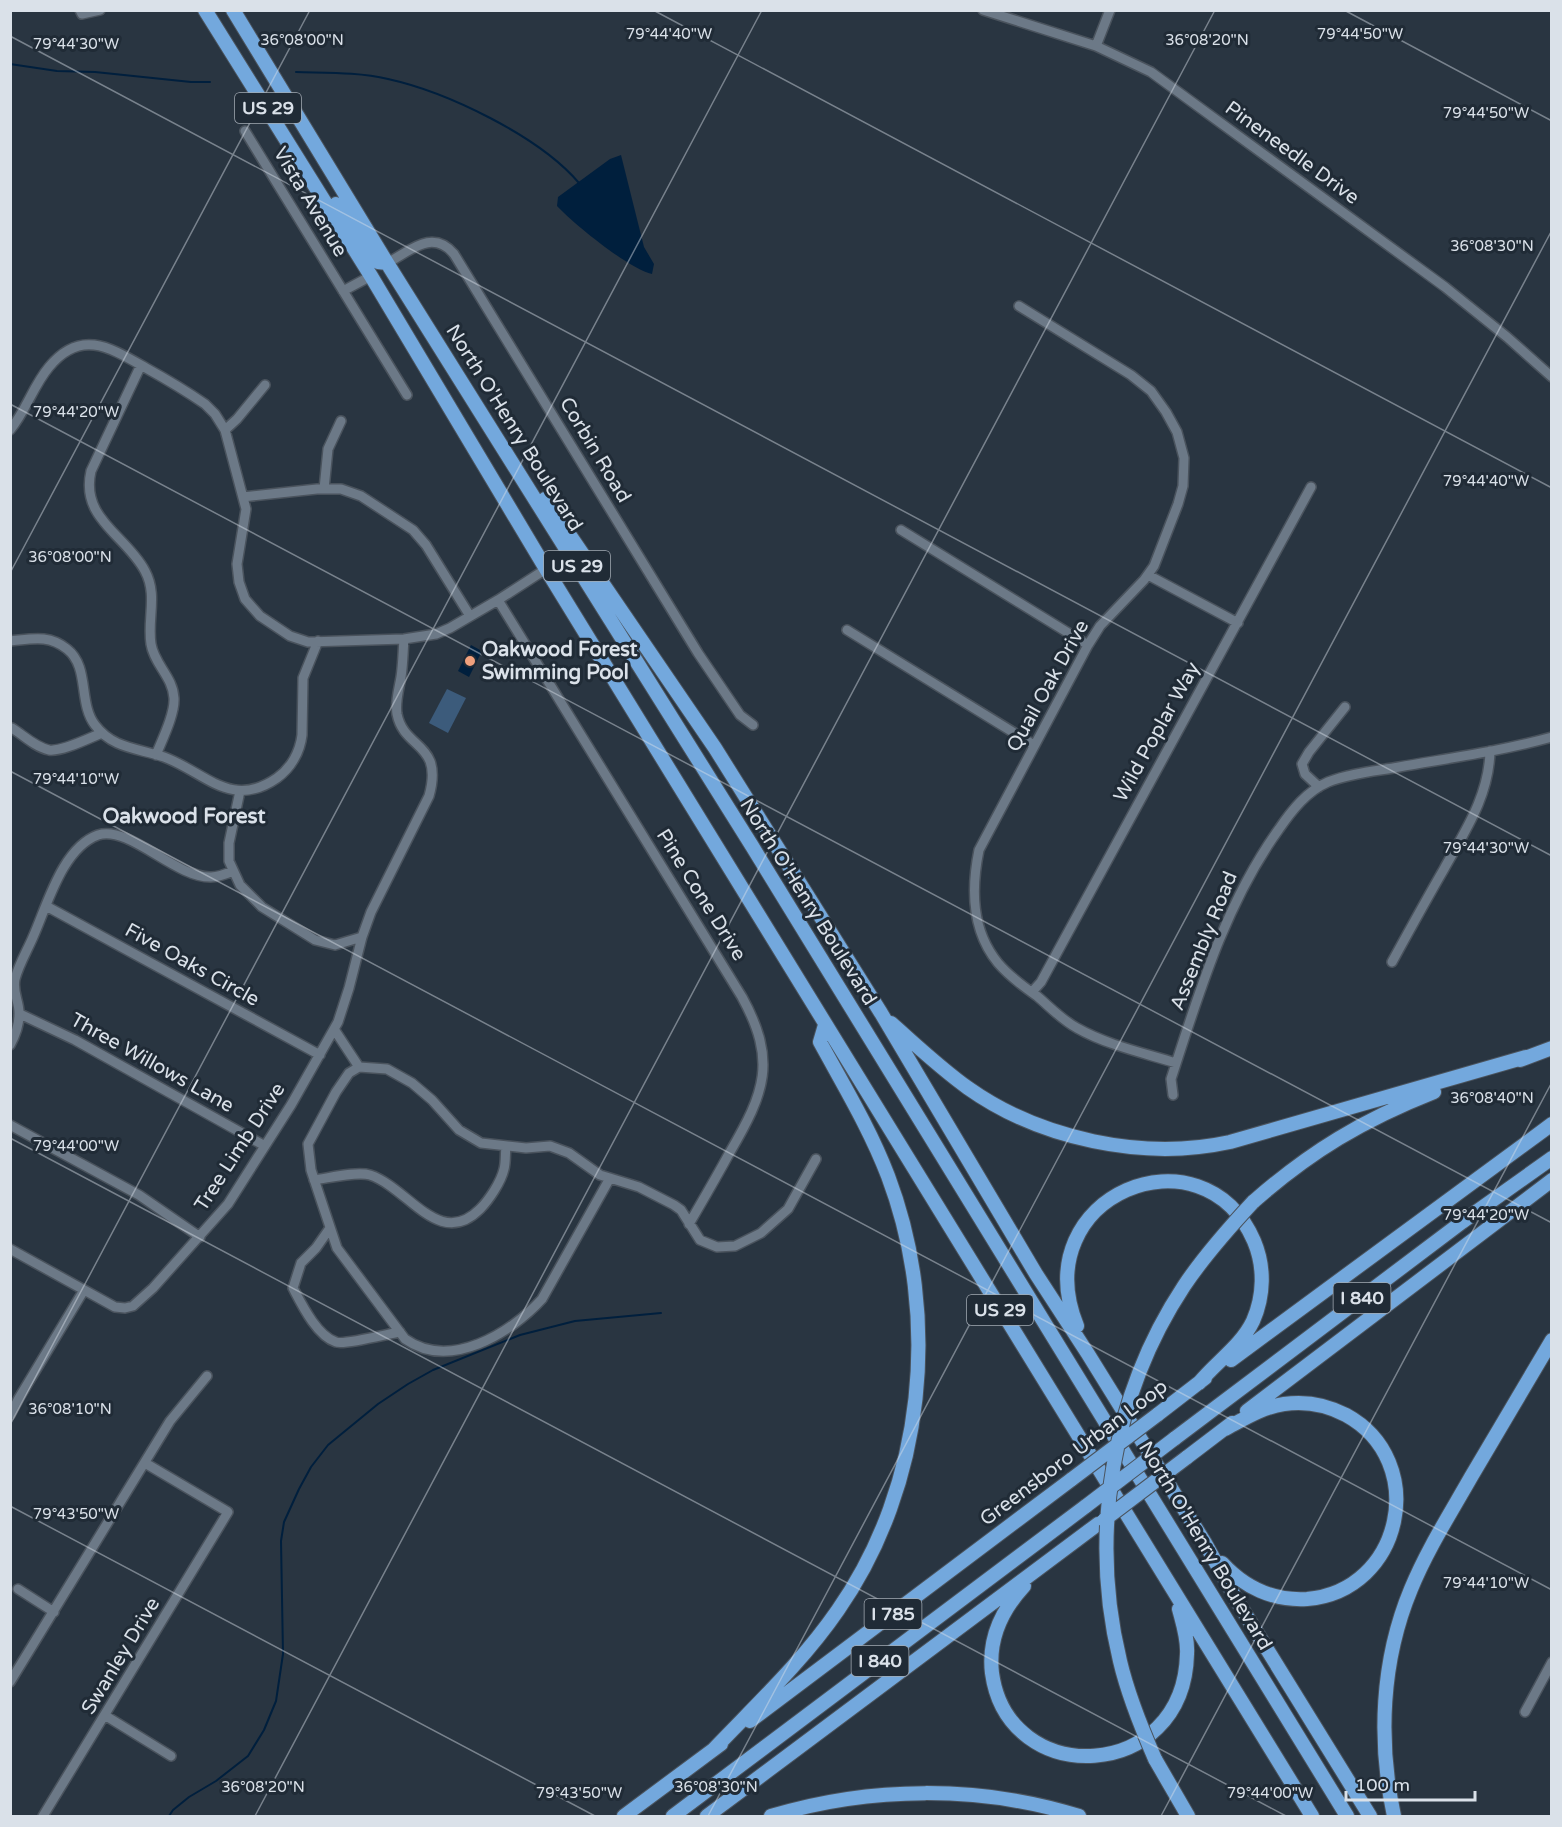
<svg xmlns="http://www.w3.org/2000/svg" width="1562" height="1827" viewBox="0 0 1562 1827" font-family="'Varela Round',sans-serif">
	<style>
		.green { fill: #3c5b7b }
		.water { fill: #001f3d }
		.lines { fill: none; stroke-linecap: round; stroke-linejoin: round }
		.stream { stroke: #001f3d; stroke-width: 2 }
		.minor-casing { stroke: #4a535d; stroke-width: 12 }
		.highway-casing { stroke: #4a535d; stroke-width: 16 }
		.minor { stroke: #6c7987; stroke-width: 9 }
		.highway { stroke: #73a8dd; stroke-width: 14 }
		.highway-bridge-casing { stroke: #4a535d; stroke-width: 16; stroke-linecap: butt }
		.highway-bridge { stroke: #73a8dd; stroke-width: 14 }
		.ticks { fill: none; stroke: #dae1e9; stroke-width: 1.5; stroke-opacity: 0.45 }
		.poi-dot { fill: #f1a17d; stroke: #202b36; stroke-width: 2 }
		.labels { text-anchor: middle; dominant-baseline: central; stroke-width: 6; stroke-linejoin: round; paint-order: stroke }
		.shield { fill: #202b36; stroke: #a2aab3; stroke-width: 1.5 }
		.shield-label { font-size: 18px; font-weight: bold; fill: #dae1e9 }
		.street-label { font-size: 20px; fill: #dae1e9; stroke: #202b36 }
		.poi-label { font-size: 20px; font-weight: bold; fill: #dae1e9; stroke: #202b36; text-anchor: start }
		.neighbourhood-label { font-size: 21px; font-weight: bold; fill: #dae1e9; stroke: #202b36 }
		.ticks-label { font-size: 15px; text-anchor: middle; fill: #dae1e9; stroke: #202b36; stroke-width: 6; stroke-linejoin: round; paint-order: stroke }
	</style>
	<rect width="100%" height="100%" fill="#293541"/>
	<path class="green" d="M447,689L466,698L448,733L429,723Z"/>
	<path class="water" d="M621,155L644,247L654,264L652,274C629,269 574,224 557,206L558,197L610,159Z
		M471,645L482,651L469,677L458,671Z"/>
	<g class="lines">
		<path class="stream" d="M10,64L57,71L95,72L191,82H210
			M296,72C326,73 358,72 388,79C447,92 539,136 579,183
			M169,1816L173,1810L189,1797L216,1781L248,1756L264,1730L276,1701L283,1654L281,1541L284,1522L299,1489L311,1467L328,1445L378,1404L408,1384L433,1370L520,1335L575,1321L661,1313"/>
		<g class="minor-casing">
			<path id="minor" d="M80,10L82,14L100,10
				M983,10L1096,46L1151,72L1445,287L1507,337L1552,377
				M1096,46L1110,10
				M245,131L407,395
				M387,263C409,252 432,228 454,254L698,653L740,715L753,725
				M343,291L371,276
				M1019,306L1131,375L1151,391L1166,412L1177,432L1184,458L1183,486L1178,504L1154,566L1144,580L1100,626L1088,645L979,850C971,889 971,930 998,963C1009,976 1024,987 1037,996C1050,1007 1062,1020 1077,1028C1107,1045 1144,1053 1176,1063
				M141,365L91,471C80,519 126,535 145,571C158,595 147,619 151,644C154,664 173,677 174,698C175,714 162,740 156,755
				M10,430C26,411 33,386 49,367C81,328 111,348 146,368C166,379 186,391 205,404L215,414L225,430L246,509L237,564L239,582L245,599L260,616L290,636L308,642L404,639L436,634L450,628L498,600L546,569
				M225,430L237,419L265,385
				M324,489L328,449L341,421
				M243,497L317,489H341L361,496L413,530L426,545L470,616
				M901,530L1088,645
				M1148,575L1238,623
				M498,600L742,997C777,1061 765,1092 730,1152C717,1176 703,1200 689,1224
				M847,630L1034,745
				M10,641C31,639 49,634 67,649C90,667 78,703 95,725C113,749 138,748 164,757C205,772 231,810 277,778C291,768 300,752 302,735L303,678L318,641
				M12,728C23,735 35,747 49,750C62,752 89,738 102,733
				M1319,787L1305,774L1302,764L1309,752L1345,707
				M240,791L229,843V861L240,885L262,907L315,940L335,945L362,937L371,912L429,796C444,742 404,750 397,714C395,702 399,689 401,677C403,664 403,651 404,639
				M46,906L320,1055
				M1392,962C1409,931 1426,900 1444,869C1465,831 1489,796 1490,751
				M1032,992L1041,982L1311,487
				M20,1014L75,1040L265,1146
				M334,1029L359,1067
				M10,1045C15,1036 19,1025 19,1015C20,1002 12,993 15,979C19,964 27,951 33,937C47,906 62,848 98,835C130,825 175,878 211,877C219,877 226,874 233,871
				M1173,1095L1171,1079C1199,993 1225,904 1279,829C1292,810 1307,791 1328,782C1350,773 1376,771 1399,767C1450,758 1502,751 1552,737
				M10,1125L139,1195L200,1237
				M610,1178L542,1299C511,1333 450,1371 405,1339L337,1248L311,1170L308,1144L336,1092L349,1073L359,1067L387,1069L412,1083L432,1100L459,1130L481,1143L526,1148L550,1146L569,1153L600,1175L639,1187L674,1205L681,1210L700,1240L717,1247L735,1246L761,1233L788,1209L816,1159
				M314,1180C329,1178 357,1171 370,1175C409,1188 439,1250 480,1209C489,1200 501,1182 504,1169C506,1162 505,1153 506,1146
				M330,1228L316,1248L301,1263L293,1288C302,1305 317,1336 336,1342C344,1345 388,1334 400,1332
				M10,1249L115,1307L125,1308L133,1306L153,1288L228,1204L291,1105L338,1022L349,988L362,937
				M10,1415L19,1398L84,1290
				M18,1589L54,1612
				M10,1682L170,1421L207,1376
				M1525,1712L1552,1662
				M106,1716L171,1756
				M43,1816L228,1512L145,1463"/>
		</g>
		<g class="highway-casing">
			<path id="highway" d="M205,10L371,276L546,569L1312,1816
				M233,10L387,263L752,846L1347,1816
				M336,204L370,256L378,262L387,263
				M545,499L715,748L881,1013L1036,1274L1088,1354L1205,1543L1236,1599L1370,1816
				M891,1023C916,1045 940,1068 968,1088C1040,1139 1143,1161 1230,1142L1526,1057
				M1520,1060L1552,1048
				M1253,1202C1311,1151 1363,1120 1434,1092
				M1077,1326C1024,1195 1203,1123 1254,1241C1265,1267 1264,1296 1253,1321C1241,1346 1216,1362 1199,1383
				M1231,1360L1552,1124
				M1247,1411L1552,1180
				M1157,1415L1205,1378
				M1174,1439L1462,1222L1552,1158
				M1186,1458L1232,1423
				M1222,1563C1244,1587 1273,1601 1307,1599C1403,1591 1430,1461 1346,1415C1327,1405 1305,1401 1284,1404C1263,1407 1244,1419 1225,1429
				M1024,1586C1001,1611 988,1639 992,1673C1008,1790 1184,1783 1187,1654C1188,1639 1183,1624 1179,1609
				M750,1721L1072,1479
				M714,1749C757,1704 803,1661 838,1610C925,1485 941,1316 888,1176C870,1129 844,1086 820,1042L825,1025
				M1155,1759L1188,1816
				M624,1816L721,1744
				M673,1816L1086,1506
				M707,1816L1098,1524
				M771,1816C870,1786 980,1785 1079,1816
				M1394,1816C1378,1741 1381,1661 1411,1589C1427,1550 1450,1514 1471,1477C1498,1431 1525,1386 1552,1340"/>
		</g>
		<use href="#minor" class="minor"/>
		<use href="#highway" class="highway"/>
		<g class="highway-bridge-casing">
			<path id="highway-bridge" d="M1072,1479L1157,1415
				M1086,1506L1174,1439
				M1104,1520L1186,1458
				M1155,1759C1141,1727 1128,1695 1120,1661C1089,1534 1112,1395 1184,1286C1204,1256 1228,1229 1253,1202"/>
		</g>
		<use href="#highway-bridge" class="highway-bridge"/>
	</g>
	<path class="ticks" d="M653,10L1552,488M1344,10L1552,121M10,36L1552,856M10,404L1552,1223M10,573L310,10M10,771L1552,1590M10,1138L1286,1816M10,1425L762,10M10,1506L595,1816M255,1816L1215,10M708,1816L1552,230M1161,1816L1552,1082"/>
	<circle class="poi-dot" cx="470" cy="661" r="6"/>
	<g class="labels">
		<g class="shield">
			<rect x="235" y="93" width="66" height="30" rx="4.5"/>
			<rect x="544" y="551" width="66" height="30" rx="4.5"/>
			<rect x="1333.5" y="1283" width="57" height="30" rx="4.5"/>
			<rect x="967" y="1295" width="66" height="30" rx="4.5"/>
			<rect x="864.5" y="1599" width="57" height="30" rx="4.5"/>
			<rect x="851.5" y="1646" width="57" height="30" rx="4.5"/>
		</g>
		<g class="shield-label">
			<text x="268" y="108">US 29</text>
			<text x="577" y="566">US 29</text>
			<text x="1362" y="1298">I 840</text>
			<text x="1000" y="1310">US 29</text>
			<text x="893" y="1614">I 785</text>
			<text x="880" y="1661">I 840</text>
		</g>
		<g class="street-label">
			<text transform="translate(1292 153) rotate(36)">Pineneedle Drive</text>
			<text transform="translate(310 202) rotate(59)">Vista Avenue</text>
			<text transform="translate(514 428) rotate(58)">North O'Henry Boulevard</text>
			<text transform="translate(595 450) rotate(59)">Corbin Road</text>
			<text transform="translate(1048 686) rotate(-61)">Quail Oak Drive</text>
			<text transform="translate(1157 732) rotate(-61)">Wild Poplar Way</text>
			<text transform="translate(701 895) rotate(58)">Pine Cone Drive</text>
			<text transform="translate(808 902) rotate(58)">North O'Henry Boulevard</text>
			<text transform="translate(1204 941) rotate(-68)">Assembly Road</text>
			<text transform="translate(192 965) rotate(29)">Five Oaks Circle</text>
			<text transform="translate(152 1063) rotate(29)">Three Willows Lane</text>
			<text transform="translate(240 1147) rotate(-57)">Tree Limb Drive</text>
			<text transform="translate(1074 1453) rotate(-37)">Greensboro Urban Loop</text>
			<text transform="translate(1205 1546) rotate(59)">North O'Henry Boulevard</text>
			<text transform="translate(121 1656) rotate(-59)">Swanley Drive</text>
		</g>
		<g class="poi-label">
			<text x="482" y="650">Oakwood Forest<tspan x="482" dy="23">Swimming Pool</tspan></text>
		</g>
		<g class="neighbourhood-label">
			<text x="184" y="816">Oakwood Forest</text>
		</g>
	</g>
	<g class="ticks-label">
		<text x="1360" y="39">79°44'50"W</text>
		<text x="669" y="39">79°44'40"W</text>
		<text x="302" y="45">36°08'00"N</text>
		<text x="1207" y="45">36°08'20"N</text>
		<text x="76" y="49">79°44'30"W</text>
		<text x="1486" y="118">79°44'50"W</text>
		<text x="1492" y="251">36°08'30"N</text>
		<text x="76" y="417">79°44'20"W</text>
		<text x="1486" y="486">79°44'40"W</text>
		<text x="70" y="562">36°08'00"N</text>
		<text x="76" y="784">79°44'10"W</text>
		<text x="1486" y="853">79°44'30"W</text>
		<text x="1492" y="1103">36°08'40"N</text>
		<text x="76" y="1151">79°44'00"W</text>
		<text x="1486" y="1220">79°44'20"W</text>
		<text x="70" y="1414">36°08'10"N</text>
		<text x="76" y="1519">79°43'50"W</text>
		<text x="1486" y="1588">79°44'10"W</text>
		<text x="263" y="1792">36°08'20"N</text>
		<text x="716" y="1792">36°08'30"N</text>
		<text x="579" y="1798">79°43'50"W</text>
		<text x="1270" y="1798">79°44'00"W</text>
	</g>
	<rect width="1562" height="1827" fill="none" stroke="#dae1e9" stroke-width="24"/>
	<path d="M1346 1791v9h129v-9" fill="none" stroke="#dae1e9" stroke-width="3"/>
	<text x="1355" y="1791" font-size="18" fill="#dae1e9" stroke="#202b36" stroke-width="4.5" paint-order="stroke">100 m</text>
</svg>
